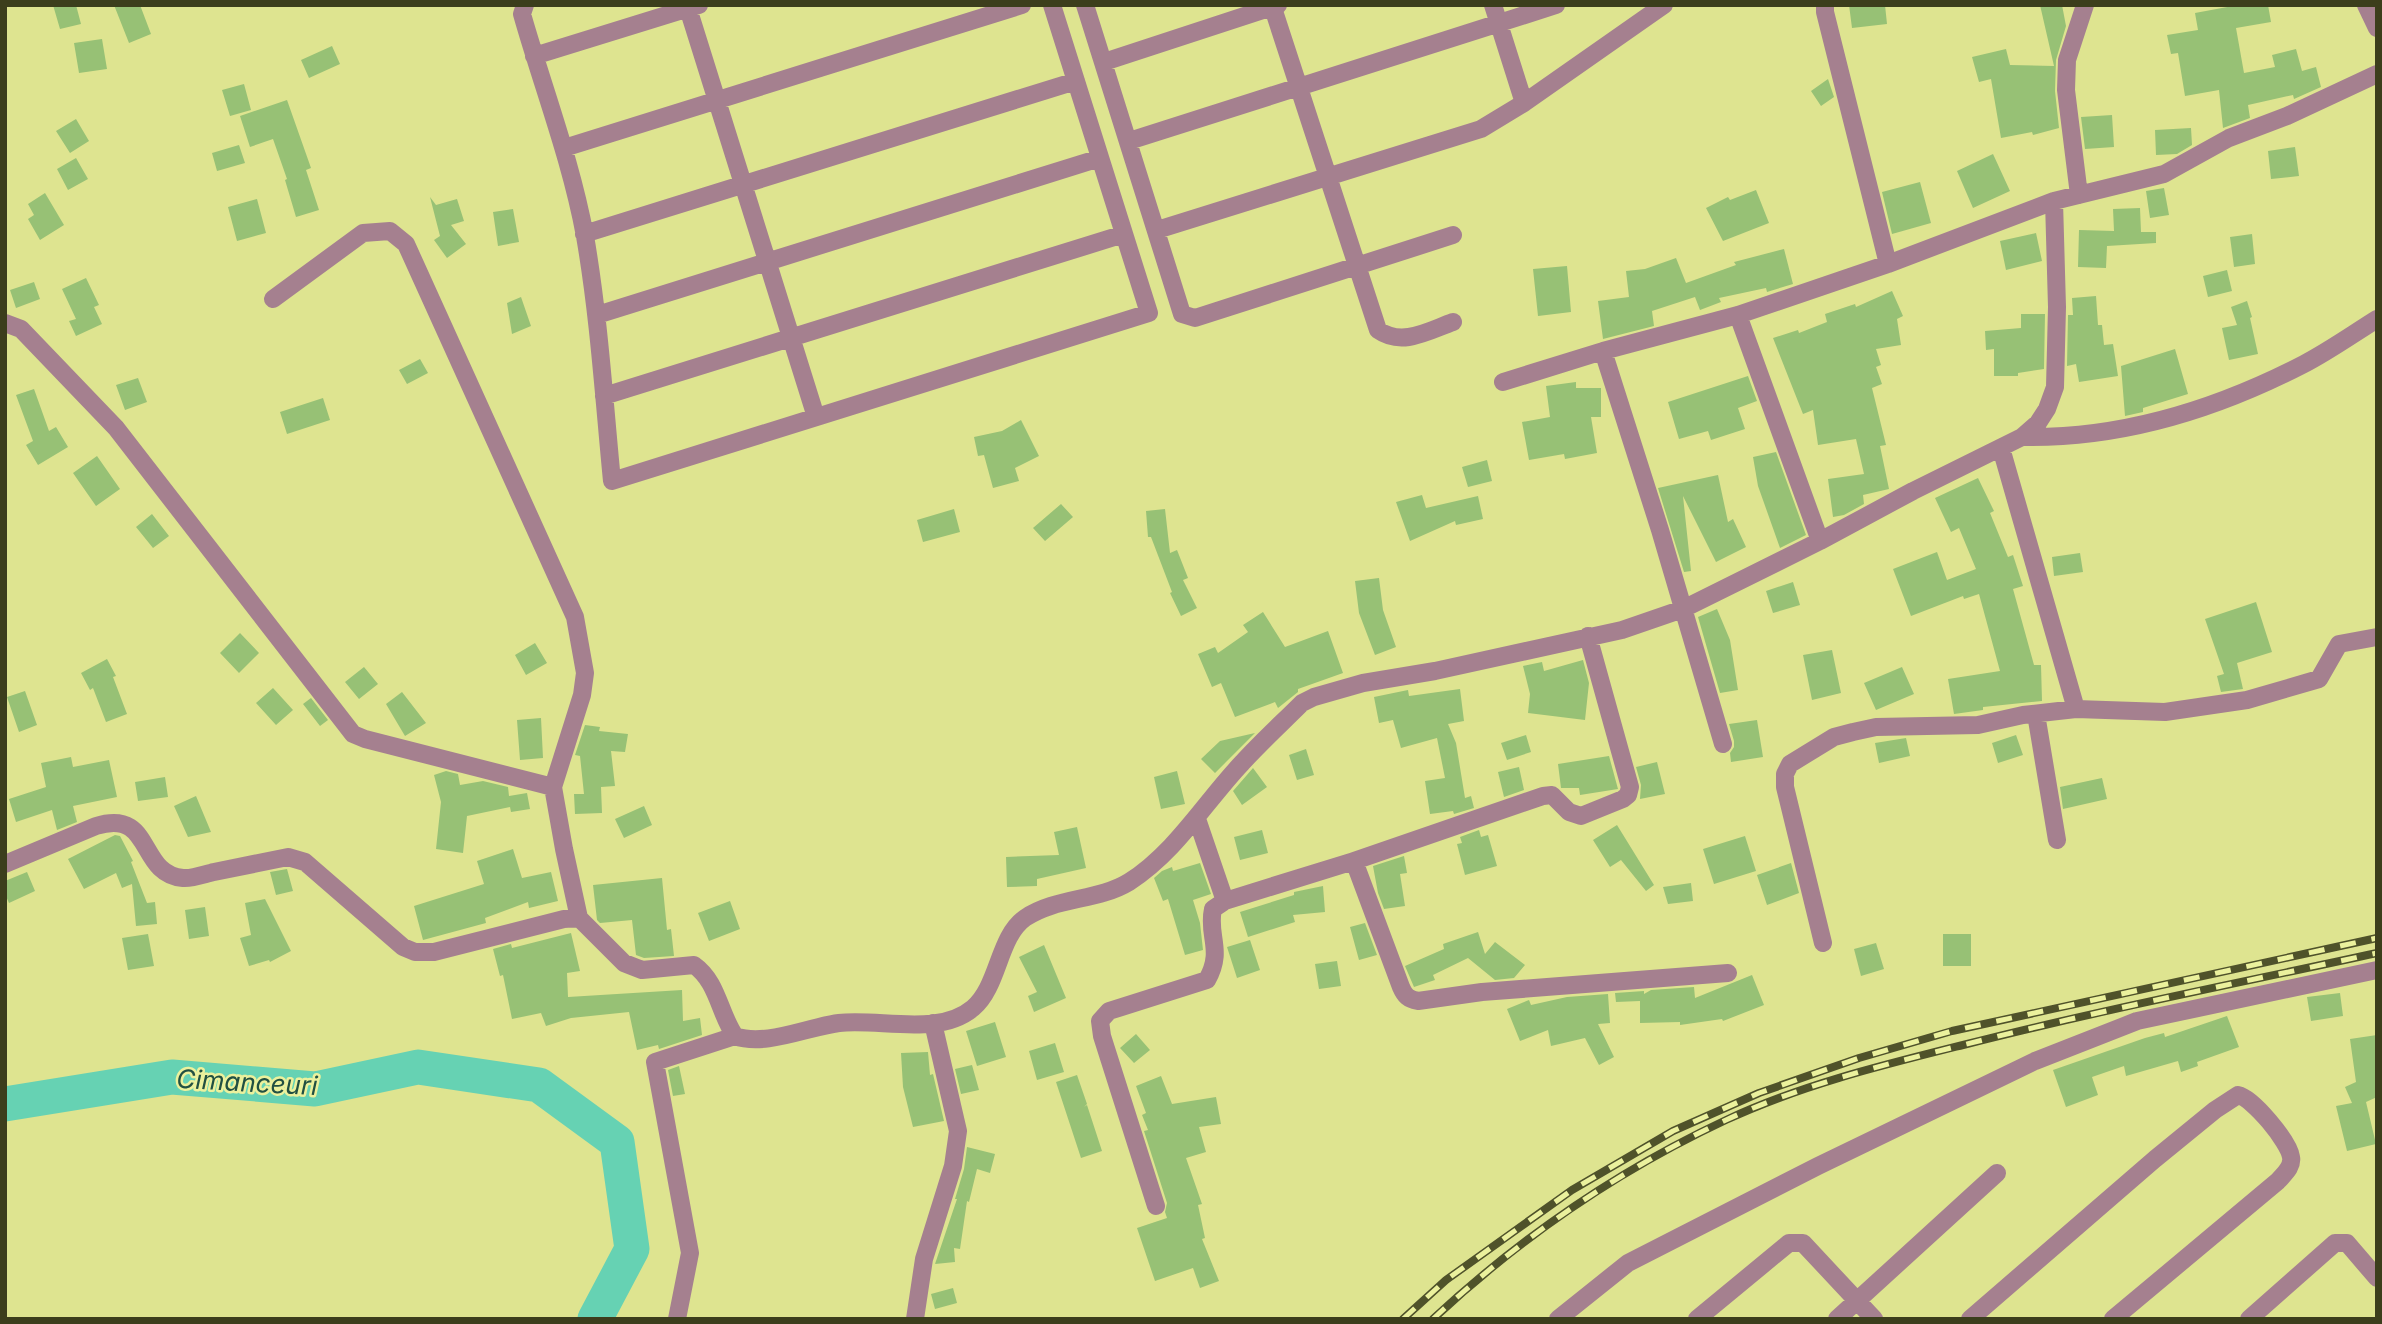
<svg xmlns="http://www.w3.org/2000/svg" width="2382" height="1324" viewBox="0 0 2382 1324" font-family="Inter,sans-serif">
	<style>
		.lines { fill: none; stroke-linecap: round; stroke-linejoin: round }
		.river { stroke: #66d2b3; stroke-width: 35 }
		.building { fill: #97c175 }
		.minor { stroke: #a5808f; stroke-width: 18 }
		.rail-casing { stroke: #4f522a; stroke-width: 8 }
		.rail { stroke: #ebf19d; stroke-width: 5; stroke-dasharray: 16; stroke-linecap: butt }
		.labels { text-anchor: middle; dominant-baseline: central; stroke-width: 5; stroke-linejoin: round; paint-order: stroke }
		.water-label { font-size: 26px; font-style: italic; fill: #215042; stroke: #ebf19d }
	</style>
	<rect width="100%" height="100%" fill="#dee490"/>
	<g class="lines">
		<path class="river" d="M5,1104L172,1077L315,1089L418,1067L539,1085L617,1142L632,1249L595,1319"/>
	</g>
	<path class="building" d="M53,5H76L81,24L60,29Z
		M114,5H140L151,34L129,43Z
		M1849,5H1885L1887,24L1852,28Z
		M2040,5H2062L2066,26L2056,60L2055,91L2059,128L2033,135L2032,132L2001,138L1991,79L1979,82L1972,57L2006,49L2010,65L2054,66Z
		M2238,5H2268L2271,22L2236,28L2244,73L2275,67L2272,55L2296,49L2302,71L2316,67L2321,87L2294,99L2293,95L2248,105L2250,118L2223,128L2219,90L2185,96L2178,53L2171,54L2167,35L2198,30L2195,13Z
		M102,39L107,69L79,73L74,43Z
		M332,46L340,64L309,78L301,60Z
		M1828,79L1834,97L1821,106L1811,91Z
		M244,84L251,110L230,116L222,90Z
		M287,100L311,168L306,170L319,210L296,217L285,180L287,179L273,139L250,147L240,116Z
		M2112,115L2114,147L2085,149L2081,117Z
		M76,119L89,141L70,153L56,131Z
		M2191,128L2192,145L2177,154L2156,155L2155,130Z
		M239,145L245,163L217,171L212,153Z
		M2295,147L2299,176L2271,179L2268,151Z
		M1993,154L2010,191L1973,208L1957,171Z
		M76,158L88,179L68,190L57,169Z
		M1920,182L1931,223L1892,234L1882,192Z
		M2164,188L2169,215L2150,218L2146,191Z
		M1756,190L1769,223L1723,241L1706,208L1728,197L1730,200Z
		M45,193L64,225L40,240L28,219L34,215L28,204Z
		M430,197L436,205L457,199L464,221L451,225L466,244L447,258L434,240L440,236Z
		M257,199L266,233L237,241L228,207Z
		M2140,208L2141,232H2156V243L2107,246L2106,268L2078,267L2079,230L2114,231L2113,209Z
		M513,209L519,242L498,246L493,212Z
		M2036,233L2042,261L2006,270L2000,241Z
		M2252,234L2255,264L2234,267L2230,237Z
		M1784,249L1793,284L1767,292L1766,288L1719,298L1721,302L1700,310L1695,297L1652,311L1654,326L1603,339L1598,301L1629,297L1626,271L1645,269L1676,258L1686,283L1736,265L1734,262Z
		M1567,266L1571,312L1538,316L1533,269Z
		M2227,270L2232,291L2208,297L2203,276Z
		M86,278L99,305L94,307L102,324L76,336L69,321L76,319L62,289Z
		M34,282L40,299L16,308L10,290Z
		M1892,291L1903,316L1897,319L1901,345L1876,349L1881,365L1876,367L1882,384L1872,388L1886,445L1880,446L1889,489L1863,495L1864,504L1844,515L1833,517L1828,479L1864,474L1856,439L1818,445L1813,410L1803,414L1773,338L1798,330L1799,333L1827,322L1825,314L1855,304L1856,307Z
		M2096,296L2098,325H2102L2104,345L2113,344L2118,376L2079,382L2076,364L2067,366L2068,315H2073L2072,298Z
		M521,297L531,326L512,334L507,303Z
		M2247,301L2252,317L2250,318L2258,354L2229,360L2222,328L2237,325L2231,307Z
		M2021,314H2045L2044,369L2018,373V376H1994V349L1986,350L1985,331L2021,328Z
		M2175,349L2188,394L2143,408V412L2125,416L2121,366Z
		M420,359L428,373L407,384L399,370Z
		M1748,376L1757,401L1738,408L1745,429L1711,440L1708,431L1679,439L1668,402Z
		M138,378L147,402L125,410L116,385Z
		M1576,382V388H1601V417H1591L1597,453L1565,459L1564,454L1529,460L1522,422L1550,417L1546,386Z
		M34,389L49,431L56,427L68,447L38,465L26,445L33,441L16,395Z
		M323,398L330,420L287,434L280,412Z
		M1021,420L1039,456L1015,468L1019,481L993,488L984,455L978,456L974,437L1002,431Z
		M1776,452L1806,535L1780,548L1758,486L1753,457Z
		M97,456L120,489L96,506L73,473Z
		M1487,460L1492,481L1468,487L1462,467Z
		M1718,475L1728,522L1733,519L1746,547L1716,562L1683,496L1691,571L1684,572L1658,488Z
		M1978,478L1994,511L1990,513L2008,557L2013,555L2023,586L2013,589L2034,665H2041L2042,701L1983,707V710L1954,714L1948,679L2000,671L1979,594L1964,599L1963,596L1911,616L1893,569L1937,552L1947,580L1976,569L1959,528L1951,532L1935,498Z
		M1422,495L1426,508L1478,496L1483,519L1456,525L1455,521L1410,541L1396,502Z
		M1061,504L1073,517L1045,541L1033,528Z
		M954,509L960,532L923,542L917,520Z
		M1165,509L1170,553L1177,550L1188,578L1183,580L1197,608L1181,616L1170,593L1172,592L1151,537H1148L1146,511Z
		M152,514L169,536L153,548L136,527Z
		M2080,553L2083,572L2054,576L2052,557Z
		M1379,578L1383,610L1396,647L1375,655L1359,613L1355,581Z
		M1793,582L1800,605L1773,613L1766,591Z
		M2256,602L2272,652L2237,663L2243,689L2221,692L2217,676L2224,674L2205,619Z
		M1717,609L1730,640L1738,690L1720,693L1698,617Z
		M1263,612L1285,647L1328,631L1343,673L1298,689V692L1278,708L1275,702L1235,717L1221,683L1212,687L1198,654L1215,647L1218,653L1248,632L1243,625Z
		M240,633L259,653L239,673L220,653Z
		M535,643L547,663L526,675L515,655Z
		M1832,650L1841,693L1812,700L1803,655Z
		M107,659L116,676L113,677L127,714L106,722L93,688L90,690L81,673Z
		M1583,660L1589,683L1585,720L1528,713L1530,694L1523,666L1542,662L1544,671Z
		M364,667L378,684L359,699L345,682Z
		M1902,667L1914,694L1876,710L1864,683Z
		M273,688L293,710L276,725L256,703Z
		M1460,689L1464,721L1448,724L1456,743L1465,798L1471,796L1474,808L1454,814L1453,811L1430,814L1425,781L1445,778L1437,738L1401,748L1393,720L1379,723L1374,697L1408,690L1409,696Z
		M25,691L37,725L19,732L7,697Z
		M402,692L426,723L405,736L386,704Z
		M311,698L328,720L320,726L303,704Z
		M541,718L543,758L520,760L517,720Z
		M1757,720L1763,757L1731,762L1730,753L1734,747V741L1729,724Z
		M585,725L600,727L599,731L628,734L625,752L611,751L615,786L601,787L602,813L575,814L574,794H584L580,756L575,755Z
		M1255,733L1215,773L1201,759L1220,741Z
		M1526,735L1531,752L1507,760L1501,743Z
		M2016,735L2023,755L1998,763L1992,743Z
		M1906,738L1910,756L1879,763L1875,743Z
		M1306,749L1314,775L1297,780L1289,755Z
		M1609,756L1618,789L1580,795L1579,788H1561L1558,764Z
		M71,757L73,767L109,760L117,797L73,806L77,822L57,830L52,810L16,822L9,799L46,787L41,763Z
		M1657,762L1665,794L1640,799L1641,785L1636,767Z
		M1519,767L1524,790L1504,797L1498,772Z
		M1253,768L1267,787L1242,805L1233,791Z
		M446,771L458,774L460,785L483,781L508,787L509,796L527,793L530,809L511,812L510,807L467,816L463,853L436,849L441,802L434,775Z
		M1177,771L1185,804L1161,809L1154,777Z
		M165,777L168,797L138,801L135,782Z
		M2102,778L2107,799L2063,809L2060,787Z
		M196,796L211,832L188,837L174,806Z
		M644,806L652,825L624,838L615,819Z
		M1617,825L1654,885L1646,891L1621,860L1610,867L1593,840Z
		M1077,827L1086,868L1037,879V886L1007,887L1006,857L1059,855L1054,832Z
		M1262,830L1268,853L1240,860L1234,837Z
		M1479,830L1481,837L1488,835L1497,866L1465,875L1457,844L1462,843L1460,837Z
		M115,835L120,836L133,861L131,862L147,903L155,902L157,924L136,926L132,884L122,888L116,873L84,889L68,859Z
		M1745,836L1756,871L1714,884L1703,849Z
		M513,849L522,878L551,872L558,901L529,908L528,902L485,918L486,923L423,940L414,906L484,884L477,861Z
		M1404,856L1407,873L1400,874L1405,906L1384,909L1378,893L1373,866Z
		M1200,863L1211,894L1193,900L1200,923L1203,950L1185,955L1168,899L1163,901L1154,878L1162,871L1172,867L1173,871Z
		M1791,863L1799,893L1767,905L1757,875Z
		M287,869L293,891L276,895L270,872Z
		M27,872L35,891L9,903L5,894V881Z
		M662,878L667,930L671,929L674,956L644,958L636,955L632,920L600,923L597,920L593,885Z
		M1691,883L1693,901L1668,904L1663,887Z
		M1323,886L1325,912L1293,915L1295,922L1248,937L1240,912L1294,895V892Z
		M265,899L291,951L270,962L269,960L249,966L240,938L251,935L245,903Z
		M730,901L740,929L709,941L698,913Z
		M205,907L209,936L189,939L185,910Z
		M1365,923L1377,955L1359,960L1350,927Z
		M1478,932L1485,954L1495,942L1525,965L1514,978L1495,980L1468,958L1433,975L1435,980L1414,987L1405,966L1444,949L1443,944Z
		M571,933L580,971L567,973L568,997L682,990L683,1021L700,1018L702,1035L659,1049L658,1045L637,1050L629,1012L571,1018L546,1026L541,1013L512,1019L503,975L500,976L493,949L511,944L512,948Z
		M148,934L154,966L128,970L122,938Z
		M1943,934H1971V966H1943Z
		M1250,940L1260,970L1237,978L1227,947Z
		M1876,943L1884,969L1861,976L1854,949Z
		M1044,945L1066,998L1034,1012L1028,996L1037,992L1019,957Z
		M1337,961L1341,986L1319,989L1315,964Z
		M1752,975L1764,1005L1723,1021L1722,1019L1680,1025V1022L1640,1023V1001L1616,1002L1615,993L1644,991V994L1651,990L1694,987L1695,998Z
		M2340,993L2343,1016L2311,1021L2307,997Z
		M1608,994L1610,1023L1598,1024L1614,1057L1599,1065L1585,1038L1551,1046L1548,1030L1520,1041L1507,1009L1529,1000L1531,1005L1567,997Z
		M2227,1016L2239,1047L2197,1062L2198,1066L2181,1072L2178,1061L2126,1076L2124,1066L2092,1077L2098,1095L2066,1107L2053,1070L2145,1038L2164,1033L2165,1037Z
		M995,1022L1006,1057L977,1066L966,1031Z
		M1136,1034L1150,1050L1134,1063L1120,1048Z
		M2377,1035V1097L2366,1102L2376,1144L2347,1151L2336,1106L2352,1103L2345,1087L2356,1082L2350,1039Z
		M1055,1043L1064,1072L1037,1080L1029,1051Z
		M928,1052L930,1075L933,1074L944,1121L913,1127L903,1087L901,1053Z
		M972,1065L979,1090L961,1094L955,1069Z
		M679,1066L685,1094L673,1096L668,1070Z
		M1077,1075L1087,1104L1084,1107L1087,1105L1102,1151L1081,1158L1056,1082Z
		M1161,1076L1172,1104L1216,1097L1221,1124L1199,1127L1206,1152L1186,1158L1202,1204L1198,1205L1205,1238L1202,1239L1219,1281L1200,1288L1193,1268L1155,1281L1137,1228L1167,1218L1165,1212L1167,1203L1144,1131L1148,1130L1142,1115L1146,1113L1136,1086Z
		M967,1147L995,1154L990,1173L977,1169L969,1202L967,1201L960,1249L954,1248L955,1262L935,1264L957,1199H955L964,1169Z
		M953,1288L957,1303L935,1309L931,1294Z"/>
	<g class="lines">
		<path class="minor" d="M525,5L522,14C543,88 571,160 585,236C599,317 604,399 612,481L1149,313L1052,5
			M687,5L816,417
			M1085,5L1182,314L1195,318L1453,235
			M1272,5L1378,330C1402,347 1428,331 1453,322
			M1493,5L1524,103
			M1825,5V12L1888,264
			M2366,5L2377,28
			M534,56L699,5
			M1104,62L1278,5
			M1129,141L1556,5
			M564,148L1022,5
			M2079,195L2066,90L2067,60L2085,5
			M1157,230L1481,129L1524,103L1664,5
			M584,234L1076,81
			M273,299L363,233L390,231L406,244L575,617L585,673L582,695L553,787L564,849L579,918L624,963L642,970L694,965C718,982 719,1013 735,1036C765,1047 807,1027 839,1023C879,1018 939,1037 973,1008C999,986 998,937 1025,918C1056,897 1098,901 1129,882C1176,852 1205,802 1242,763C1261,742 1282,723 1302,703L1314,697L1363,683L1435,671L1622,630L1683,609L1820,541L1913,491L2022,437L2038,423L2047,409L2055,387L2057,307L2054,201
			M597,315L1100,158
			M1738,315L1820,541
			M5,323L21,329L116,428L353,734L365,739L553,787
			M1603,351L1660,530L1723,744
			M1503,382L1603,351L1738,315L1888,264L2054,201L2164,174L2229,138L2287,116L2377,74
			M604,396L1124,234
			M2022,437C2121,439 2217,409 2304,364C2329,351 2353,334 2377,319
			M2001,448L2076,709
			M2036,714L2057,840
			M1197,819L1225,901L1354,861L1543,796L1552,795L1569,812L1581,816L1623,799L1628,795L1630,787L1588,636
			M1354,861L1401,987C1405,996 1408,999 1418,1001L1482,992L1728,973
			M5,864L96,826C154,808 137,874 183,878C192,879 205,874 214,872C239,867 264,862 288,857L305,862L403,947L415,952H434L564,919L579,918
			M1823,943L1785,787V774L1790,764L1834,737L1853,732L1876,727L1978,725L2023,715L2076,709L2165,712L2247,700L2319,679L2339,644L2377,637
			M1156,1206L1102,1036L1100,1021L1109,1011L1207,980C1224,950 1207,936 1213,909L1225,901
			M677,1319L690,1253L655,1062L735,1036
			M915,1319L924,1259L953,1166L958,1131L933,1023
			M1558,1319L1628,1263L1818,1166L2035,1061L2137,1021L2377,970
			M1697,1319L1789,1243H1803L1874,1319
			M1837,1319L1997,1173
			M1970,1319L2155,1159L2215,1110L2238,1095C2253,1098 2289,1142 2291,1157C2293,1167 2284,1174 2278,1181L2113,1319
			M2249,1319L2335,1243H2347L2377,1278"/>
		<g class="rail-casing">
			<path id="rail" d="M1403,1319L1446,1280L1572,1190L1673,1131L1759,1093L1859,1058L1952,1031L2377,938
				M1433,1319C1519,1239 1619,1170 1726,1120C1801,1085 1883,1065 1963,1045C2100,1010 2239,983 2377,953"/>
		</g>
		<use href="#rail" class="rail"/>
	</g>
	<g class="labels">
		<g class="water-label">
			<text transform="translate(247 1082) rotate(3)">Cimanceuri</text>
		</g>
	</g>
	<rect width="2382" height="1324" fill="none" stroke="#3c3e1c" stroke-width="14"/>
</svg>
